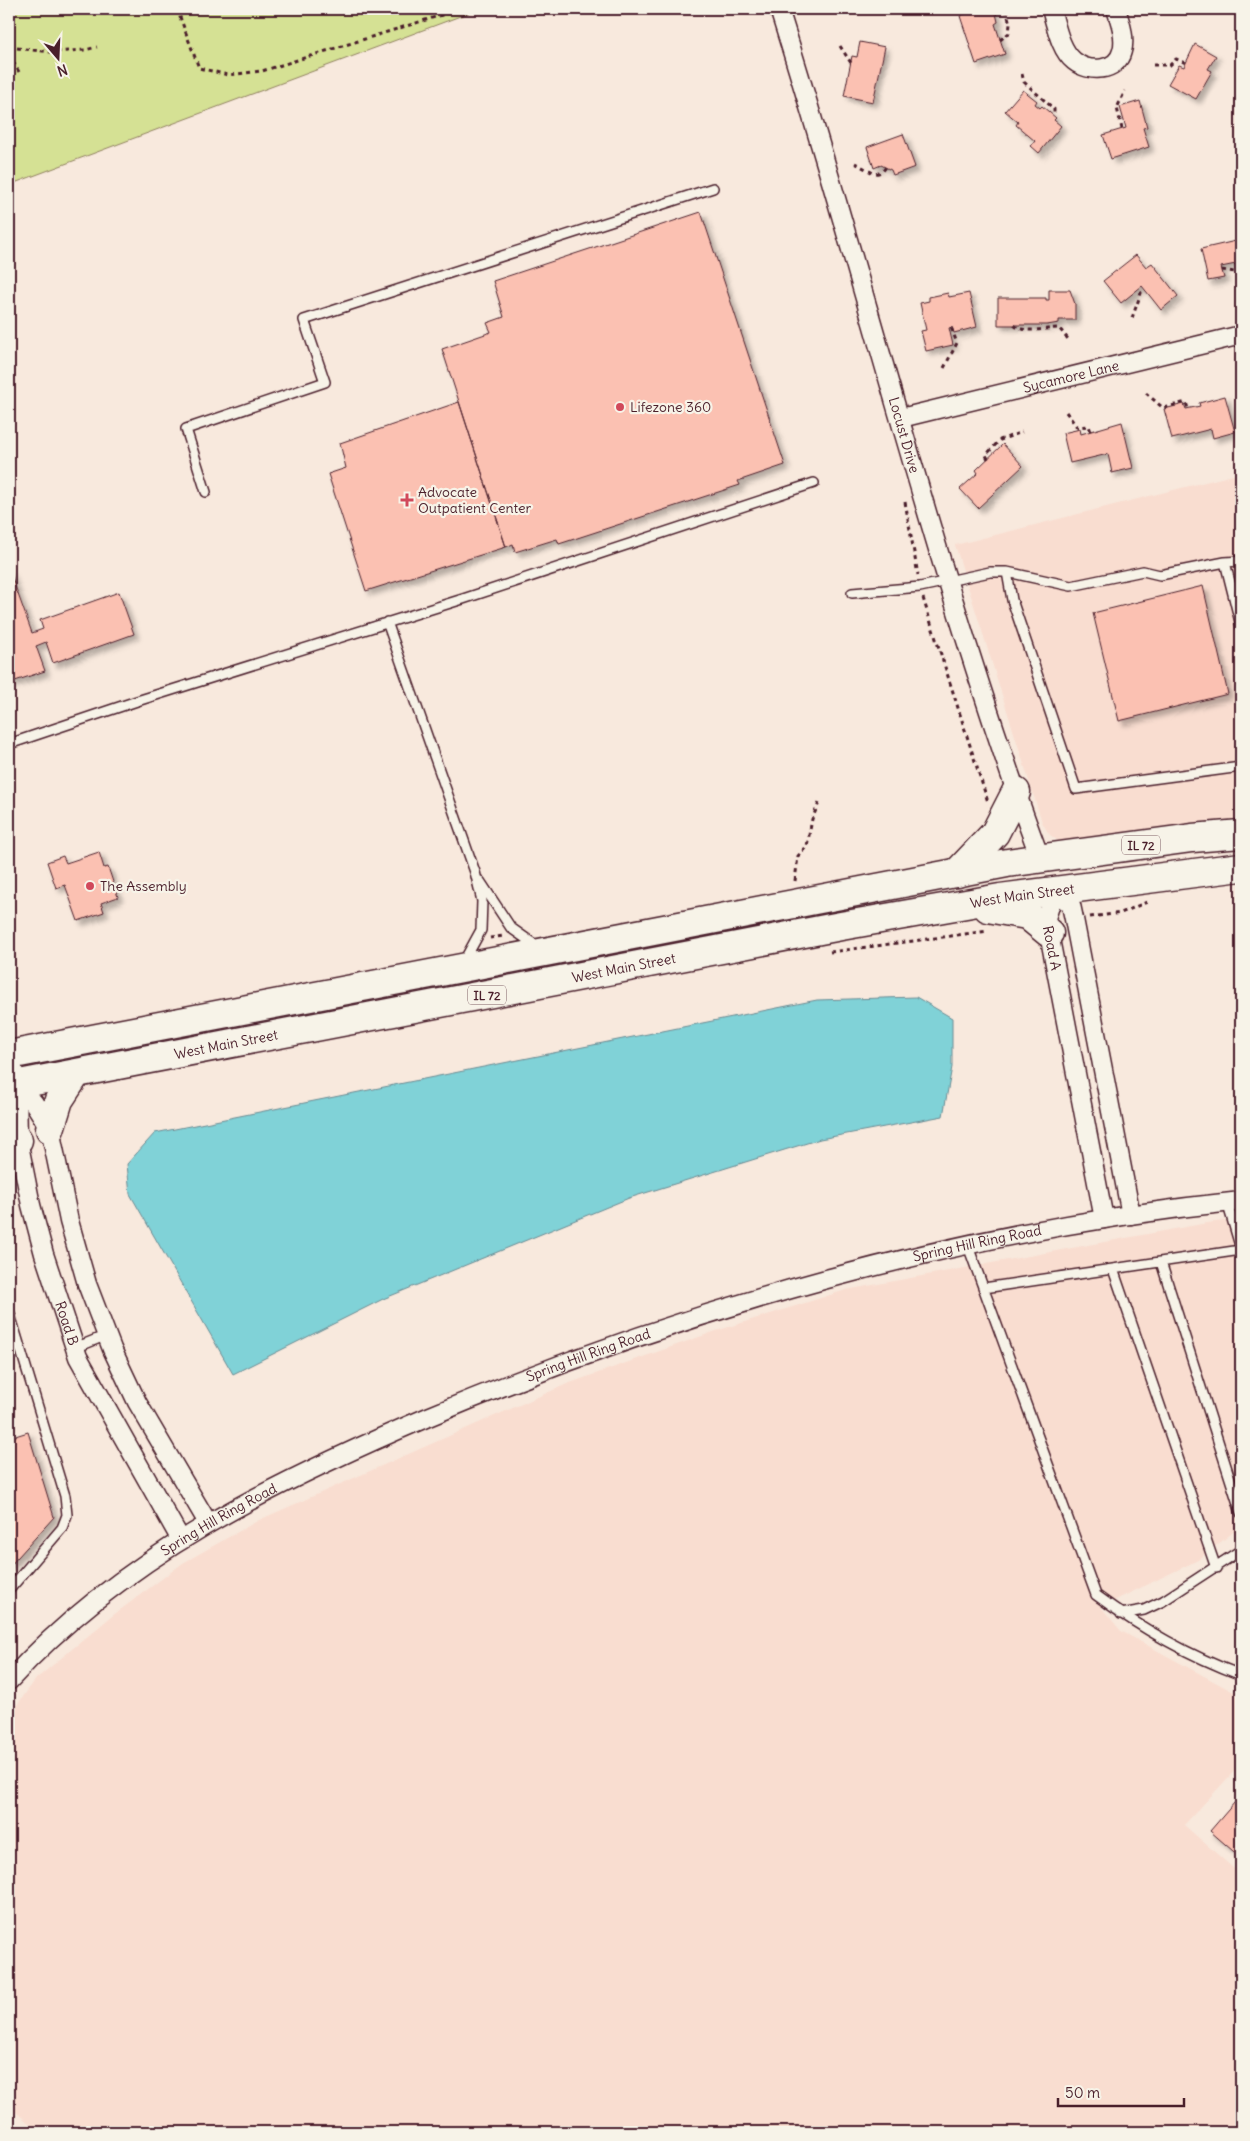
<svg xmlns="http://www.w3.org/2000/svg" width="1250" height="2141" viewBox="0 0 1250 2141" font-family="Delius,sans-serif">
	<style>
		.built { fill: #f9ddd0 }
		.green { fill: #d5e194; stroke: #908060 }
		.water { fill: #80d2d7; stroke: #6a8a92 }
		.building { fill: #fbc1b2; stroke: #4a1f2b; filter: url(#shadow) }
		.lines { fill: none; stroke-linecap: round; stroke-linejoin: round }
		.lane-casing { stroke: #4a1f2b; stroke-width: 12 }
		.street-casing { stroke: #4a1f2b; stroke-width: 21 }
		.primary-casing { stroke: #4a1f2b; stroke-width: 31 }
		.path { stroke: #4a1f2b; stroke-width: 3; stroke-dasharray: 4 4; stroke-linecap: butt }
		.lane { stroke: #f7f3e8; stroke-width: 9 }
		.street { stroke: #f7f3e8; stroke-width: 18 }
		.primary { stroke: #f7f3e8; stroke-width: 28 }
		.poi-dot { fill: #d1495b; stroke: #f7f3e8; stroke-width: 2 }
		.labels { text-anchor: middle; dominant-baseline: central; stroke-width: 4.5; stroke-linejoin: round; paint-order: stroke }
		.shield { fill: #f7f3e8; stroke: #7e5f64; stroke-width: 1 }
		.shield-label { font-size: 12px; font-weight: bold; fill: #4a1f2b }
		.street-label { font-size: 14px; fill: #4a1f2b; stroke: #f7f3e8 }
		.poi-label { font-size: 14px; fill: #4a1f2b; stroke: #f7f3e8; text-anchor: start }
	</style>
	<defs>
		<filter id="shadow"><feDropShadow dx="4.5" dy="4.5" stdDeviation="2.5" flood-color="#0004"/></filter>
	</defs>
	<rect width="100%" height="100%" fill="#f8e9dd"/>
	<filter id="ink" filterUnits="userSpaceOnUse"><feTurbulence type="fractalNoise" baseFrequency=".02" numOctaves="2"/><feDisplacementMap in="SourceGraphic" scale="10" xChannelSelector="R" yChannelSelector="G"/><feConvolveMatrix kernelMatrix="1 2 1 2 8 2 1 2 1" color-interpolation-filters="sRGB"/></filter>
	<g filter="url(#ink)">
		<path class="built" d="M1241,473V823L1069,842L1058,841L1049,834L1042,822L955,545Z
			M1241,1219V1526L1198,1560L1101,1607L1121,1631L1241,1696V1764L1184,1825L1241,1875V2132H39L9,2106V1716L36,1679L112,1616L183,1563L259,1520L567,1384L716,1331L846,1290L1207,1223Z"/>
		<path class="green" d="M9,9H479L9,185Z"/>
		<path class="water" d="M916,997L952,1018V1067L943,1116L820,1139L629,1198L383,1299L233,1374L130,1194L127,1164L155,1133L817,1000Z"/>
		<path class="building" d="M976,9H995L998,22L995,24L1005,54L976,64L960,16Z
			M860,42L885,47L873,102L844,96L852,56L857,57Z
			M1195,44L1216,56L1208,69L1212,71L1196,99L1168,84L1179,65L1184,67Z
			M1023,90L1037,101L1035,104L1040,108L1042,106L1056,118L1054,120L1061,126L1039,153L1031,146L1035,141L1016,125L1018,122L1005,111Z
			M1140,101L1147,127L1143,128L1149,147L1111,159L1103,135L1126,128L1120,107Z
			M903,134L915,167L893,175L891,170L881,165L874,168L867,147Z
			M701,212L785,465L738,481L740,485L559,544L557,539L515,552L513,544L506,547L442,349L491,332L487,323L504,317L493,281Z
			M1241,232V263L1221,267L1224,278L1208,281L1201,249L1240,240L1238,233Z
			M1136,255L1146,267L1152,263L1178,296L1161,310L1142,286L1121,303L1103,281Z
			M1049,290H1070L1075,304V320H1059V323L1047,325H998V298H1046V300H1049Z
			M948,293L949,297L969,293L977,327L954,333L952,327L949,328L953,345L926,351L921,331L926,330L920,303L929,301V297Z
			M1225,396L1235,432L1213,438L1211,429L1172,439L1164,409L1184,404L1186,409L1200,406L1199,403Z
			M459,402L506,547L366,591L328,474L346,468L340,443Z
			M1122,422L1133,468L1112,473L1108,454L1070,463L1063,433L1080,429L1081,434Z
			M1003,444L1023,466L978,508L960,489L978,473L976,470Z
			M9,569L32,633L43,629L40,620L119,592L134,634L53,663L46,642L36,646L45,671L9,683Z
			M1203,586L1228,694L1119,721L1093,613Z
			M99,852L104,868L108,867L118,897L101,903L104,912L78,921L65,885L56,888L47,862L63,856L66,863Z
			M28,1432L54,1517L9,1567V1438Z
			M1241,1795V1858L1210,1831Z"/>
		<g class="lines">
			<g class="lane-casing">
				<path id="lane" d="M206,492L186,429L325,382L304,320L713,188
					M1225,562L1241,561
					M1007,572L1012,600L1076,789L1241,767
					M852,593L920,587L990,572H1007L1071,586L1143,571L1160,575L1225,562L1241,626
					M387,622L475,872L482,901L481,930L464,961
					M9,744L137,701L463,599L814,483
					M480,881L511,928L538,947
					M1227,1202L1241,1249
					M968,1246L1096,1595C1139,1627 1190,1656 1241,1675
					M1161,1262L1241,1513
					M1113,1269L1216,1568
					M984,1288L1241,1250
					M9,1311L65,1496L67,1515L62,1528L9,1590
					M75,1348L107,1335
					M1121,1614L1144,1610L1163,1601L1241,1550"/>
			</g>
			<g class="street-casing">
				<g id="street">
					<path id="s1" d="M779,9C868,291 937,580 1040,858"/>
					<path d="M1051,9C1056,25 1060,50 1074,61C1089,73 1117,72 1122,51C1126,38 1120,21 1116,9"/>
					<path id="s2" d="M901,418L1241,335"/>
					<path id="s3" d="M9,1053L17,1085L18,1140L31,1205L44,1254L78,1357L181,1540"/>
					<path d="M17,1085L34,1103L50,1129L69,1221L87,1284L112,1349L137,1402L208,1523"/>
					<path d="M1104,1219L1046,918L1055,891L1071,905L1074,919L1131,1215"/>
					<path id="s4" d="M9,1681C122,1556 276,1482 428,1417C685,1309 963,1229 1241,1201"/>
				</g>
			</g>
			<g class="primary-casing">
				<g id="primary">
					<path d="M957,873L995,833L1016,792"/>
					<path d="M988,908L1027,915L1049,933"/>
					<path d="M9,1055L1007,863L1192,838L1241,834"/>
					<path id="s5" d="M9,1086L841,926L1000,898L1241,867"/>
					<path d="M9,1128L18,1140"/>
					<path d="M50,1129L59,1100L76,1074"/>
				</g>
			</g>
			<path class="path" d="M177,9L199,68L228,75L262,71L461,9
				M1000,40L1009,33L1010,24L1006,9
				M840,46L851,63
				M9,47L50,52L85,50L97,47
				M9,55L19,72
				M1153,65H1170L1176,59L1186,63
				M1022,74L1024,82L1054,109V116
				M1122,129L1117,108L1125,91
				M855,163L875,174L882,172L886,167
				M1222,270L1241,273
				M1132,318L1141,293L1139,289
				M1014,325C1023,334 1047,328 1059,328L1068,339
				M944,368L957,343L951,327
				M1146,393L1163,408L1186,402L1188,409
				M1066,412L1077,427L1089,426L1091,432
				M988,459L986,455L1000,440L1022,432
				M905,502L918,575
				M923,598L988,802
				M795,881L798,856L807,846L812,819L819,803
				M1090,917L1121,913L1147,902
				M490,938L503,936
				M830,952L988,931"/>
			<use href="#lane" class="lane"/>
			<use href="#street" class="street"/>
			<use href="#primary" class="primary"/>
		</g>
	</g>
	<g class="poi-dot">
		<circle cx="620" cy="407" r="5"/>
		<path d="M404.5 492.5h5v5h5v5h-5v5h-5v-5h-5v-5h5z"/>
		<circle cx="90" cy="886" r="5"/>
	</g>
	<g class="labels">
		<g class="shield">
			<rect x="1122" y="835.5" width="38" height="19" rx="4"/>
			<rect x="468" y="985.5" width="38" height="19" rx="4"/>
		</g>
		<g class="shield-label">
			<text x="1141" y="845">IL 72</text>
			<text x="487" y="995">IL 72</text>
		</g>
		<g class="street-label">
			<text stroke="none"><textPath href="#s2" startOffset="175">Sycamore Lane</textPath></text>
			<text stroke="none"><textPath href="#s1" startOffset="444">Locust Drive</textPath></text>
			<text stroke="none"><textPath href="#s5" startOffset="1031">West Main Street</textPath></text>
			<text transform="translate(1052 948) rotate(79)">Road A</text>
			<text stroke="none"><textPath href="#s5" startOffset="626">West Main Street</textPath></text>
			<text stroke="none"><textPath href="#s5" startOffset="221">West Main Street</textPath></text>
			<text stroke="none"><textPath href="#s4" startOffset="1076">Spring Hill Ring Road</textPath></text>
			<text stroke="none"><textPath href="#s3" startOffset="278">Road B</textPath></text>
			<text stroke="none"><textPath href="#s4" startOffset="671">Spring Hill Ring Road</textPath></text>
			<text stroke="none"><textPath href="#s4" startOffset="266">Spring Hill Ring Road</textPath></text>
		</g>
		<g class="poi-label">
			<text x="630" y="407">Lifezone 360</text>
			<text x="418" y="492">Advocate<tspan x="418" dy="16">Outpatient Center</tspan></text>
			<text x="100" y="886">The Assembly</text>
		</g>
	</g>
	<rect width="1250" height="2141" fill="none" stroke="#f7f3e8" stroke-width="30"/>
	<rect x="15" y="15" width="1220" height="2111" fill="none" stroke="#4a1f2b" stroke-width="2" filter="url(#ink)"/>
	<g transform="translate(58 58) rotate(161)" stroke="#f7f3e8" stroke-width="4" paint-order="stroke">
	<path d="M0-4L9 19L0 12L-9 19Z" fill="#4a1f2b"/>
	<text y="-8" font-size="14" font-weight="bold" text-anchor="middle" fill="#4a1f2b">N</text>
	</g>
	<path d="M1058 2098v8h126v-8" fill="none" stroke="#4a1f2b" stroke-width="2.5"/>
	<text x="1065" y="2098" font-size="15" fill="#4a1f2b" stroke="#f7f3e8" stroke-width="4" paint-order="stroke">50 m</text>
</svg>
